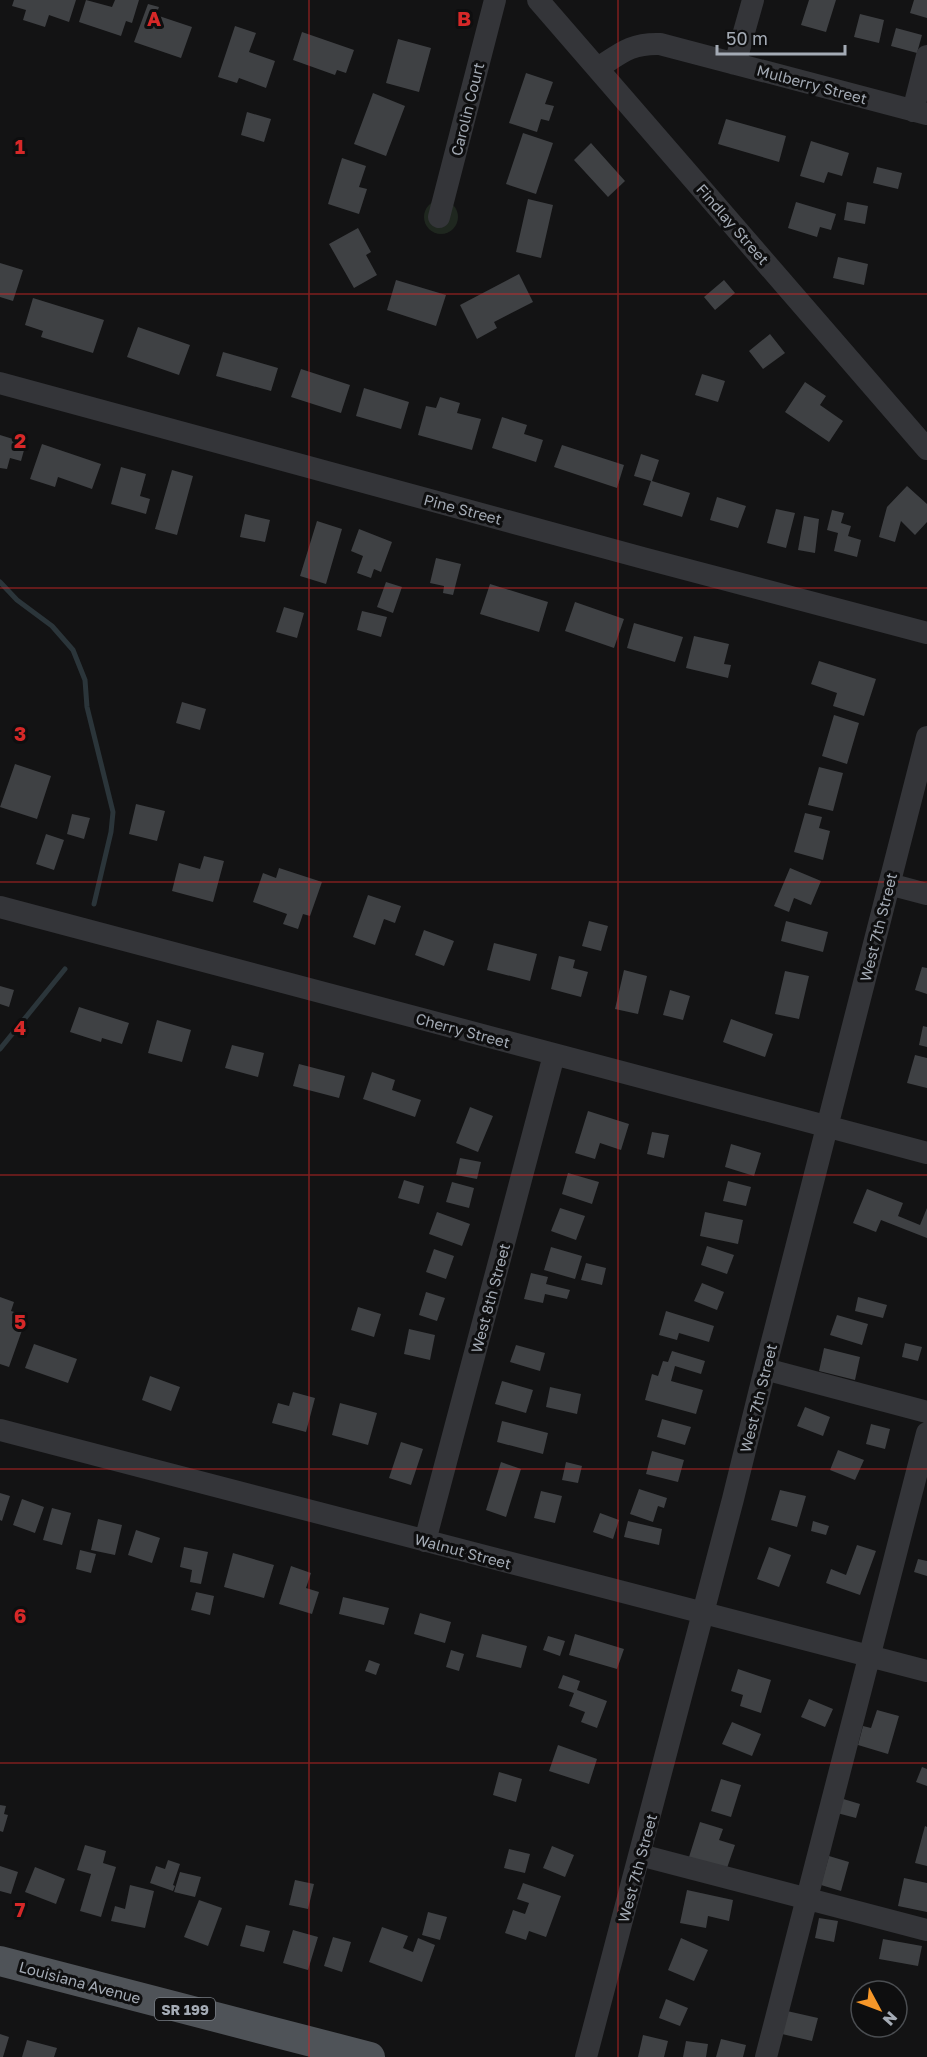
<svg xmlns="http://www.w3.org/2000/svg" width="927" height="2057" viewBox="0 0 927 2057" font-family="'Golos Text',sans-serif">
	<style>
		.green { fill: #1f271f }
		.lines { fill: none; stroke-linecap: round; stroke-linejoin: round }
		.stream { stroke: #2b353a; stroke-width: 5 }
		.building { fill: #3f4144 }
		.minor { stroke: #343539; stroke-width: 22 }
		.major { stroke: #4f5358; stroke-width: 30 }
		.grid { fill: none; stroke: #d62828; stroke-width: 1.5; stroke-opacity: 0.55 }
		.labels { text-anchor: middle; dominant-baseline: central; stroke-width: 6; stroke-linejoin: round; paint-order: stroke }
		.shield { fill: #0e0e0f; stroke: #777c83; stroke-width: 1.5 }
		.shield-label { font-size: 14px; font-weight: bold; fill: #a4abb5 }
		.street-label { font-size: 15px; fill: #a4abb5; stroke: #0e0e0f }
		.grid-label { font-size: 20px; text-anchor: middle; font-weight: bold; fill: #d62828; stroke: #0e0e0f; stroke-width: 6; stroke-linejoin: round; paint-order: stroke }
	</style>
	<rect width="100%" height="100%" fill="#131314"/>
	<path class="green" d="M424 217a17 17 0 1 1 34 0a17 17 0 1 1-34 0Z"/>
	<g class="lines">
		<path class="stream" d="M0,582L17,600L52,626L73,650L85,680L87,707L113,812L111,832L94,904
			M0,1049L65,969"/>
	</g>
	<path class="building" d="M14,0H76L69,22L49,15L45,27L23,20L26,10L12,6Z
		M86,0L112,7L115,0H139L132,23L126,21L121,36L79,22Z
		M809,0H836L826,32L801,25Z
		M914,0H927V18L910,13Z
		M148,4L159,7L156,15L192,27L181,58L134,42Z
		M860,14L884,20L879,43L854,37Z
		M235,26L256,33L249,52L275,61L266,88L239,78L237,83L218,77Z
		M896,28L922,35L917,53L891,46Z
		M302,32L354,50L346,73L337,70L335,75L293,60Z
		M398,39L431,48L419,92L386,83Z
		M526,73L553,82L545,104L554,106L549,121L541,119L537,132L509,123Z
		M373,93L405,106L386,156L354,144Z
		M247,112L271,119L264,142L241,135Z
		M726,119L786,136L779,162L718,144Z
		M523,133L553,143L536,194L506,184Z
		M811,141L849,153L842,176L828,172L824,183L800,176Z
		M591,143L625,181L608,197L574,160Z
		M342,158L366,166L359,187L367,189L359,214L328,204Z
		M877,167L902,173L898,189L873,183Z
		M528,199L553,205L541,258L516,252Z
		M796,202L836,214L831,230L820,227L817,237L788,228Z
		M847,202L868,206L865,224L844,220Z
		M358,228L371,252L366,255L377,275L354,288L329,244Z
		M838,257L868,264L864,285L833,278Z
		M0,263L23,270L13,301L0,297Z
		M519,274L533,302L494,322L497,328L477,339L460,305Z
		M396,280L446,295L436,326L387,310Z
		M724,280L735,293L715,310L704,297Z
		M33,298L104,320L93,353L41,337L43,331L25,325Z
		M138,327L190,345L179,375L127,357Z
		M770,334L785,353L763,369L749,351Z
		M223,352L278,368L271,391L216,376Z
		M301,369L350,385L341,413L291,397Z
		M702,374L725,381L718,402L695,395Z
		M805,382L826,396L820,405L843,421L829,442L785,412Z
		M364,388L409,402L401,429L356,416Z
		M440,397L460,403L457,413L481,419L472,450L418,435L426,406L436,408Z
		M502,417L527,425L524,434L543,440L536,462L492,448Z
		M0,435L26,443L21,461L10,458L7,469L0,468Z
		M42,444L101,464L92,489L58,477L55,487L30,479Z
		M562,445L624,465L617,488L554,467Z
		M641,454L659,460L652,481L690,493L682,517L643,505L651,481L634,476Z
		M121,467L146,474L140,496L150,499L146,514L111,504Z
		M172,470L193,476L177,535L155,529Z
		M907,486L927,504V522L915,535L901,521L895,542L879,537L887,507Z
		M717,497L746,506L738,528L710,520Z
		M776,509L795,513L786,548L767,543Z
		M832,510L844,513L841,523L851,526L848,536L861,540L857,557L834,551L838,533L827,530Z
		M245,514L270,520L265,542L240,537Z
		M804,516L819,519L815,553L798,550Z
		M317,521L342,529L326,584L300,576Z
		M359,529L392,542L381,572L374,569L371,578L357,573L363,556L351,551Z
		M436,558L461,564L453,595L443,593L444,586L430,583Z
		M386,582L402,587L393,613L377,607Z
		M490,584L548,602L539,632L480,614Z
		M575,602L624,619L614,648L565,631Z
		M284,607L304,613L297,638L276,632Z
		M362,611L387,617L381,637L357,630Z
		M634,623L683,637L675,662L627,648Z
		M694,636L729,644L724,664L731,665L728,678L686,668Z
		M819,661L876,679L864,716L833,706L837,693L811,684Z
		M182,702L206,709L200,730L176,723Z
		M834,715L859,723L847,764L822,756Z
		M15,764L51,776L37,819L0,807Z
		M819,767L843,773L833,811L808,805Z
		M136,804L165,811L157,841L129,834Z
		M805,813L822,817L819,828L830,831L823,860L794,852Z
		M72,814L90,818L84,839L67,834Z
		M46,834L64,840L54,870L36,864Z
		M204,856L224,861L213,902L172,891L179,863L200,869Z
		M279,868L322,882L310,916L303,914L298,929L283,924L287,914L253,902L263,873L276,878Z
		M790,868L821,881L811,905L794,898L789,912L774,906Z
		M368,895L401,906L395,923L384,919L375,945L353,937Z
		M589,921L608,926L601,951L582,946Z
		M786,921L828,932L823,952L781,941Z
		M424,930L454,941L444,966L415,955Z
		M494,943L537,954L530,981L487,970Z
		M559,956L575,960L573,968L588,972L581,997L551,989Z
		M922,967L927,968V994L915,990Z
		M624,970L647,976L638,1014L615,1009Z
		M785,971L809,976L799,1019L775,1014Z
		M0,986L14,990L9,1007L0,1004Z
		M670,990L690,996L683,1020L663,1015Z
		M79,1007L129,1023L122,1044L102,1038L101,1042L70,1032Z
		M731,1019L773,1034L765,1057L723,1042Z
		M157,1020L191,1030L182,1062L148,1053Z
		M923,1026L927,1027V1047L919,1045Z
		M232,1045L264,1053L258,1077L225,1068Z
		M915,1055L927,1058V1088L907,1083Z
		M299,1064L345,1076L339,1098L293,1086Z
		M372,1072L395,1080L392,1090L421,1100L415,1117L363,1099Z
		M470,1107L493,1116L478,1152L456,1143Z
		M588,1111L629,1124L621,1150L600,1143L595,1159L575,1153Z
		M652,1132L669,1135L664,1158L647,1154Z
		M731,1144L761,1153L754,1176L725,1167Z
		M460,1158L481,1162L477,1179L456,1175Z
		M568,1173L599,1182L592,1204L562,1194Z
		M404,1180L424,1186L419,1204L398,1198Z
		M728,1181L751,1187L746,1206L723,1201Z
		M452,1182L474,1188L469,1208L446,1202Z
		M867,1189L903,1203L898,1216L920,1225L927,1208V1238L881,1220L876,1232L853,1223Z
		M560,1208L585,1216L576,1240L551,1231Z
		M437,1212L470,1224L462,1246L429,1234Z
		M705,1212L743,1220L738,1244L700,1236Z
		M707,1246L734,1255L727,1274L701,1265Z
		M551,1247L582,1256L575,1279L544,1270Z
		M434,1249L454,1256L446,1279L426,1272Z
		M586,1263L606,1268L602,1285L581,1280Z
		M531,1273L548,1277L546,1284L570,1290L567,1299L545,1294L543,1303L524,1299Z
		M702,1283L724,1292L717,1310L694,1301Z
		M426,1292L445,1298L437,1321L419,1315Z
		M0,1297L14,1302L11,1311L27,1316L9,1367L0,1364Z
		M858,1297L887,1305L883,1318L855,1311Z
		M358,1307L381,1314L374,1337L351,1330Z
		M666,1311L714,1326L709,1342L679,1333L677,1340L659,1335Z
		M837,1315L868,1324L862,1345L830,1335Z
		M409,1329L435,1335L430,1360L404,1354Z
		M905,1343L922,1347L918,1361L902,1357Z
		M34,1344L77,1359L68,1383L25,1368Z
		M516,1345L545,1353L540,1371L510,1362Z
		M824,1348L860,1357L855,1380L819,1371Z
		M672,1351L705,1361L701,1374L675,1366L671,1381L703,1390L696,1414L645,1400L652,1374L658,1376L663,1361L668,1362Z
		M150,1376L180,1387L171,1411L142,1400Z
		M502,1381L533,1390L526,1413L495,1404Z
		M550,1387L581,1394L577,1414L546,1407Z
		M293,1392L315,1398L306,1432L272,1423L278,1403L289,1406Z
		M340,1403L377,1413L368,1445L332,1435Z
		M805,1407L830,1417L823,1436L797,1426Z
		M662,1419L691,1427L685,1445L657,1437Z
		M502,1421L548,1433L543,1454L497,1442Z
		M871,1424L890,1429L885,1449L866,1444Z
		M401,1442L423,1449L411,1485L389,1478Z
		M838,1450L864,1460L855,1480L830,1470Z
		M652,1451L684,1460L678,1482L646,1474Z
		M501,1462L521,1469L506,1517L486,1510Z
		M566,1462L582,1466L578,1483L562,1480Z
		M639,1489L667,1498L664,1508L658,1506L653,1522L630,1514Z
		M780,1490L806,1496L797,1527L771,1520Z
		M541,1491L562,1496L555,1523L534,1518Z
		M0,1493L10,1496L2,1521L0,1520Z
		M22,1499L44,1507L35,1533L13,1525Z
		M52,1508L71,1513L62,1545L43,1540Z
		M600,1513L619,1520L613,1539L593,1532Z
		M98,1519L122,1525L115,1555L91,1550Z
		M628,1521L662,1529L659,1545L624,1537Z
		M813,1521L829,1526L826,1535L811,1531Z
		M136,1530L160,1538L152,1563L128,1555Z
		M857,1545L876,1551L860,1595L826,1583L831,1569L846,1575Z
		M184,1547L208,1552L201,1584L190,1582L192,1570L180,1567Z
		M769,1547L791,1555L779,1587L757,1579Z
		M80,1550L96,1554L91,1573L76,1569Z
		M233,1553L274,1565L264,1598L224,1587Z
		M918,1559L927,1561V1576L914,1572Z
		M291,1566L311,1573L306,1588L319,1592L312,1614L279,1604Z
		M196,1592L214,1596L210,1615L191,1610Z
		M343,1597L389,1608L384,1625L339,1614Z
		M420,1613L451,1622L445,1643L414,1634Z
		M482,1634L527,1646L521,1668L476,1657Z
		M575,1634L624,1649L617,1669L569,1655Z
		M548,1636L565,1641L560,1656L543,1650Z
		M451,1650L464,1654L459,1671L446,1667Z
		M369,1660L380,1664L376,1675L365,1671Z
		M738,1669L771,1680L761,1713L740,1706L743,1695L731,1691Z
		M563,1675L580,1681L577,1690L607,1701L597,1728L581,1722L585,1712L569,1706L574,1693L558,1688Z
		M809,1699L833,1709L825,1727L801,1717Z
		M877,1710L899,1716L888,1754L858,1745L863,1726L871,1728Z
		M732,1722L761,1734L752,1756L722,1744Z
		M558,1745L597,1759L589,1784L549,1771Z
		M922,1767L927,1769V1786L916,1782Z
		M499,1772L522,1779L516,1802L493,1795Z
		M721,1779L741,1785L731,1817L711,1811Z
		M840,1798L860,1804L856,1818L837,1813Z
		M0,1805L6,1806L4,1814L8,1815L3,1832L0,1831Z
		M700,1822L723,1829L719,1840L735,1845L727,1868L689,1857Z
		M925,1826L927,1827V1866L915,1863Z
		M85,1845L106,1851L103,1863L116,1867L101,1917L80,1911L91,1874L77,1870Z
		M552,1846L574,1855L565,1877L543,1868Z
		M509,1849L530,1854L525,1873L504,1868Z
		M829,1856L849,1862L841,1891L821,1885Z
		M168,1860L180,1864L173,1885L175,1886L173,1891L150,1883L156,1866L165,1869Z
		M0,1866L18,1872L11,1894L0,1891Z
		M35,1867L65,1879L56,1904L25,1892Z
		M180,1872L201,1877L195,1897L174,1892Z
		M904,1878L927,1883V1912L898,1906Z
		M295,1880L314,1884L308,1909L289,1905Z
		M523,1883L561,1896L546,1937L529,1931L526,1940L505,1933L513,1910L525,1914L529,1903L517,1899Z
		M130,1885L154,1891L145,1928L111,1921L115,1906L125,1909Z
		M687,1890L733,1900L729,1921L708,1916L706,1928L680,1923Z
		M199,1900L222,1908L208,1946L184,1937Z
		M428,1912L447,1917L440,1940L422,1935Z
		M819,1918L838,1921L834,1942L815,1938Z
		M246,1925L270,1931L264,1952L240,1946Z
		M382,1927L408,1936L403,1948L413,1952L418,1938L435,1945L422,1982L369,1962Z
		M293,1930L318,1937L308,1970L283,1963Z
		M333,1937L351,1942L342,1972L324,1966Z
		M681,1938L708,1950L694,1981L668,1970Z
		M883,1939L922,1946L918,1966L879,1959Z
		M666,1999L688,2008L680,2026L659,2018Z
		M787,2011L818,2018L812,2041L782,2034Z
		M0,2034L9,2037L3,2057H0Z
		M643,2035L668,2041L664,2057H638Z
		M721,2039L746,2045L743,2057H716Z
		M27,2040L57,2048L54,2057H22Z
		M686,2041L708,2044L706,2057H683Z"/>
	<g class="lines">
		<path class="minor" d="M538,0L927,449
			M735,64L753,0
			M598,68C621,53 631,43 660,44L927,114
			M913,111L927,56
			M439,217L495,0
			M0,383L643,558L927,633
			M889,884L927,894
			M0,907L927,1153
			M765,1369L927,1412
			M0,1430L927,1671
			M425,1541L554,1055
			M640,1855L927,1930
			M586,2057L733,1499L765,1369L927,737
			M766,2057L927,1433"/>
		<path class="major" d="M0,1961L370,2057"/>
	</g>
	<path class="grid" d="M309,0V2057M618,0V2057M0,294H927M0,588H927M0,882H927M0,1175H927M0,1469H927M0,1763H927"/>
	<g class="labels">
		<rect class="shield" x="155" y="1998" width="60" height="22" rx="4.5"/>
		<g class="shield-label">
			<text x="185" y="2009">SR 199</text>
		</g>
		<g class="street-label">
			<text transform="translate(812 84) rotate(15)">Mulberry Street</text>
			<text transform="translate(467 109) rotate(-76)">Carolin Court</text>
			<text transform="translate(733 224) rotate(49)">Findlay Street</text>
			<text transform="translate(463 509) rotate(15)">Pine Street</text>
			<text transform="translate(878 927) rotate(-76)">West 7th Street</text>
			<text transform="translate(463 1030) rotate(15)">Cherry Street</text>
			<text transform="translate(490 1298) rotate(-75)">West 8th Street</text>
			<text transform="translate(758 1398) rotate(-76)">West 7th Street</text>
			<text transform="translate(463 1551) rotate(15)">Walnut Street</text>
			<text transform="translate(637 1868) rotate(-75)">West 7th Street</text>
			<text transform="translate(80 1982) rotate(15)">Louisiana Avenue</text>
		</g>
	</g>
	<g class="grid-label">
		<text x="154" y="26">A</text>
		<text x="464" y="26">B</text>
		<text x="20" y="154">1</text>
		<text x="20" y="448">2</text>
		<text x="20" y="741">3</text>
		<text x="20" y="1035">4</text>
		<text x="20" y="1329">5</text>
		<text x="20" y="1623">6</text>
		<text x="20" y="1917">7</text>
	</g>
	<g transform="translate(879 2009) rotate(131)"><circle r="28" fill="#0e0e0f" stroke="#4a4d51" stroke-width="1.5"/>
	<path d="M0-4.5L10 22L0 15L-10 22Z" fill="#f69729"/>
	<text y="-9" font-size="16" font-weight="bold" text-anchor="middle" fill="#a4abb5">N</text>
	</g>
	<path d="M717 45v9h128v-9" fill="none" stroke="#a4abb5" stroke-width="3"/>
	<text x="726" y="45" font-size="18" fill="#a4abb5" stroke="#0e0e0f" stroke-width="4.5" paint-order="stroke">50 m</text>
</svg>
